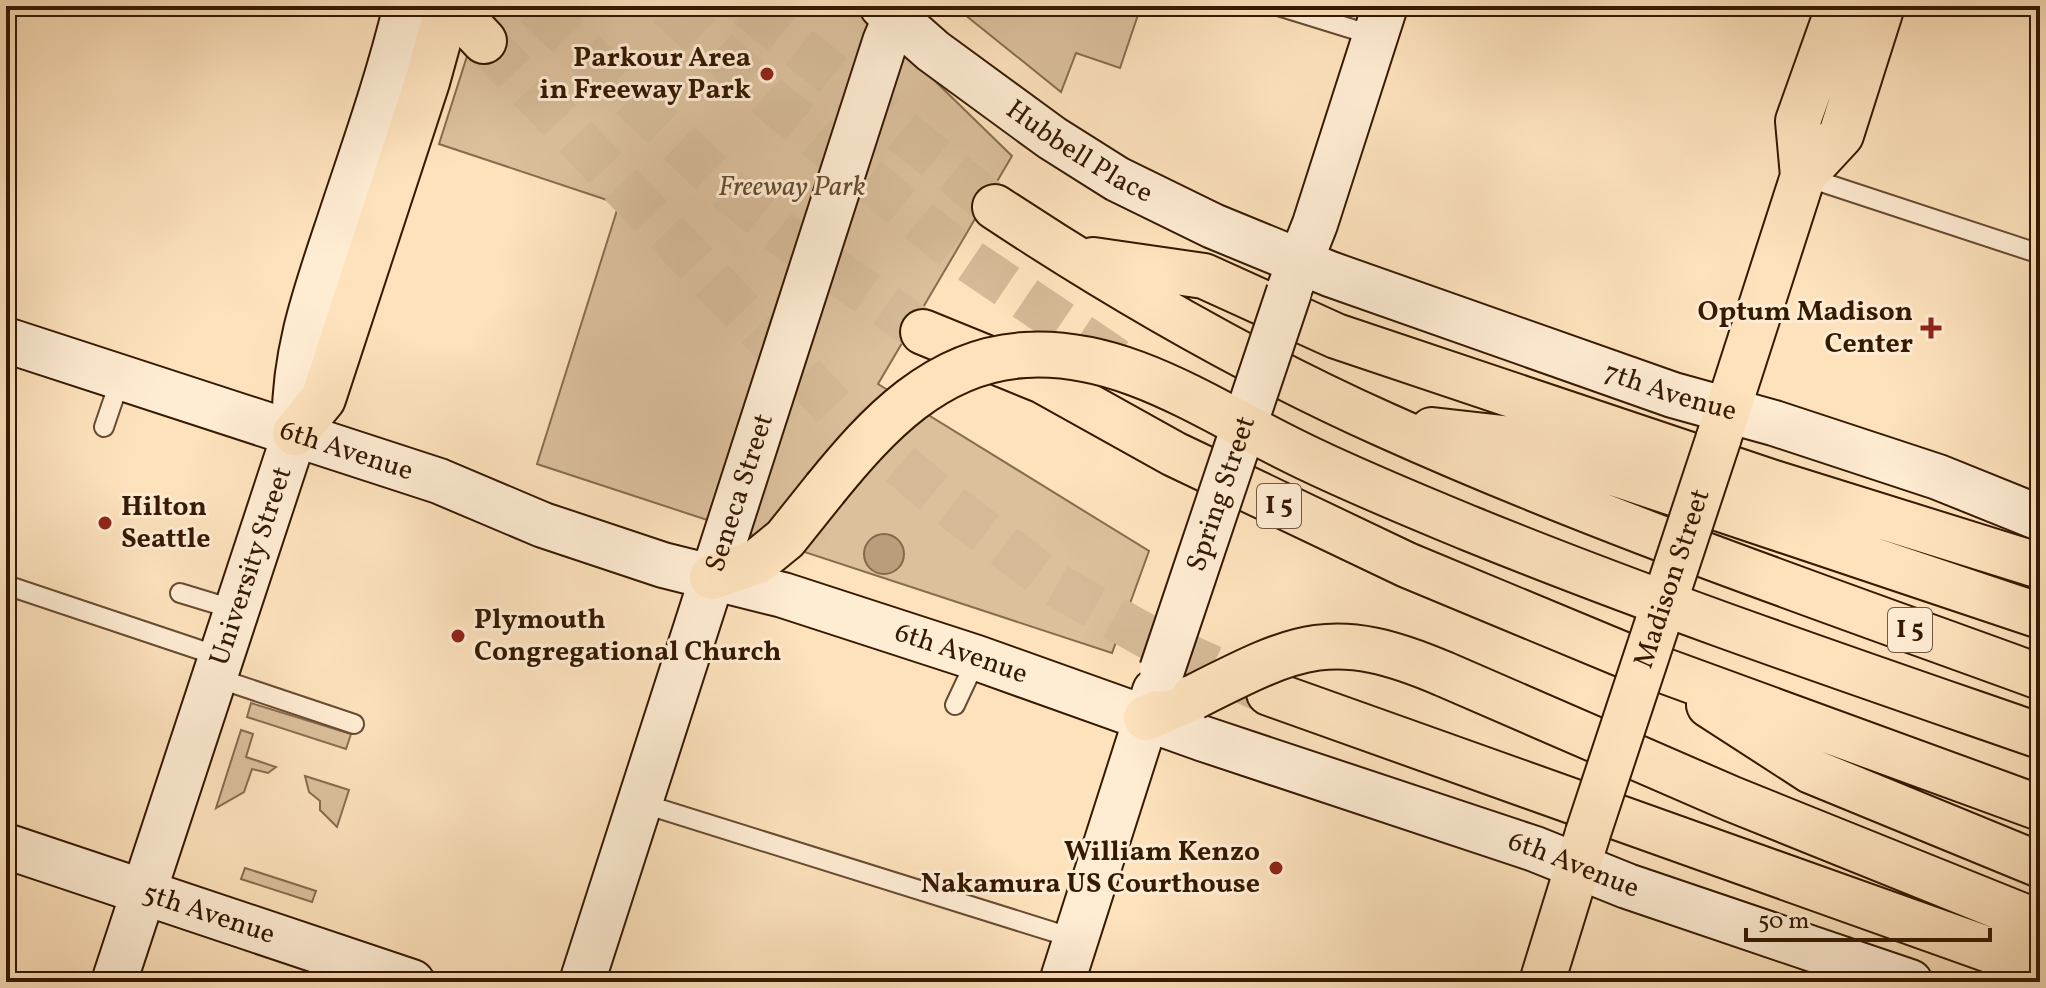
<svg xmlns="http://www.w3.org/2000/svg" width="2046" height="988" viewBox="0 0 2046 988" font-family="Vollkorn,serif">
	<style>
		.green { fill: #dbc09c; stroke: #886c4e; stroke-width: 2 }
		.water { fill: #b99e7c; stroke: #84694b; stroke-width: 2 }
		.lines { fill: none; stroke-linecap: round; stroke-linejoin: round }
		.highway-tunnel { stroke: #d5ba97; stroke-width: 44; stroke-dasharray: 44 22; stroke-linecap: butt }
		.lane-casing { stroke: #674b30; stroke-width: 22 }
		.secondary-casing { stroke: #351901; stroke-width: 48 }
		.primary-casing { stroke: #351901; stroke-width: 48 }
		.highway-casing { stroke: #351901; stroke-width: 48 }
		.lane { stroke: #feecd3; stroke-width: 18 }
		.secondary { stroke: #feecd3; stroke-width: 44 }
		.primary { stroke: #fde2bc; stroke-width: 44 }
		.highway { stroke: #fde2bc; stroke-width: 44 }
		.secondary-bridge-casing { stroke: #351901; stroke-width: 48; stroke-linecap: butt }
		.primary-bridge-casing { stroke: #351901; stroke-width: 48; stroke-linecap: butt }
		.highway-bridge-casing { stroke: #351901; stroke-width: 48; stroke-linecap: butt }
		.secondary-bridge { stroke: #feecd3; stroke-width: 44 }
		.primary-bridge { stroke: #fde2bc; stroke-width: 44 }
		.highway-bridge { stroke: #fde2bc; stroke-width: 44 }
		.poi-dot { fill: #8f2418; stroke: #feecd3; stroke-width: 3 }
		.labels { text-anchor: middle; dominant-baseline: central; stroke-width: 6; stroke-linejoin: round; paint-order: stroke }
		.shield { fill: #feecd3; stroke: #715840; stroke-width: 2 }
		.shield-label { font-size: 26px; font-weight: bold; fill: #351901 }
		.poi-label { font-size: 28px; font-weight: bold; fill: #351901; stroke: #feecd3; text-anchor: end }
		.street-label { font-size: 28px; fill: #351901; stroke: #feecd3 }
		.park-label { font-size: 28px; font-style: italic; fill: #674b30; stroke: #feecd3 }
	</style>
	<rect width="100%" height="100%" fill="#fde2bc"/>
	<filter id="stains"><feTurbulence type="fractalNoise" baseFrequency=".0025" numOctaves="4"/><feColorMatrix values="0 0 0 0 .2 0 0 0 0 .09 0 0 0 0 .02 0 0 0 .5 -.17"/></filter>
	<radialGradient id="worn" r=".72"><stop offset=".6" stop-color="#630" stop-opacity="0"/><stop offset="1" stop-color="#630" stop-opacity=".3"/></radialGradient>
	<path class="green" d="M483,6H858L1012,156L878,384L1149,551L1112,653L537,464L619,204L439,144Z
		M954,6H1141L1120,68L1076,53L1061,92Z
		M251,703L351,734L346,749L247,717Z
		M241,730L253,734L246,757L276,767L268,773L252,769L244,792L216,808Z
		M305,776L349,790L337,827L320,810V801L309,792Z
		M245,868L316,891L312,902L241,879Z"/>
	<path class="water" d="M864 554a20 20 0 1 1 40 0a20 20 0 1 1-40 0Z"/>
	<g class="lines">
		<path class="highway-tunnel" d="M536,6L724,186L786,237L923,332
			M668,6L776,104L961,255L1128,368
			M748,6L995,207
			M484,41L836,410L941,499L1054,584L1155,641L1264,691"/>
		<g class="lane-casing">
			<path id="lane" d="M1278,6L1375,36
				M1806,177L2040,254
				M104,427L121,377
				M6,585L221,657
				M180,593L236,610
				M214,677L354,724
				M955,705L977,658
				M641,803L1076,939"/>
		</g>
		<g class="secondary-casing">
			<g id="secondary">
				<path id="s1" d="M882,6L933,51L1052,138L1117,179L1213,226L1330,274L1673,395L1774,423L1938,477L2040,518"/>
				<path d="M1289,290L1315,224L1385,6"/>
				<path id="s2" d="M6,340L439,481L543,525L663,565L783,595L977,658L1201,738L1535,849L1627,886L1910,982"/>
				<path id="s3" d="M6,846L412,982"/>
				<path id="s4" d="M114,982L295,433C292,361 314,297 337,229C361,156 388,82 406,6"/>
				<path id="s5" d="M582,982L885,42L900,6"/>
				<path d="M1062,982L1155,691"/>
			</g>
		</g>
		<g class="primary-casing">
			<path id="primary" d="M1803,176L1841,135L1882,6
				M1718,440L1803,176L1798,121L1839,6
				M1542,982L1588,833"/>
		</g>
		<g class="highway-casing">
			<path id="highway" d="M451,6L484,41
				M995,207C1119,289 1249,364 1385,425C1598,521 1821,597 2040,677
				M1093,260L1204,276L1336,336L1771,482L2040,566
				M923,332L1043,381L1174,454L1407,565L1643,663L2040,808
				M1432,430L1512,439L2040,616
				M295,433L323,399L427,82L448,6
				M712,577L758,561L785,539L825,489
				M1444,674L1732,799L2040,923
				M1269,693L2040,968
				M1709,705L1811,771L2040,865
				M1146,718L1194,697"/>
		</g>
		<use href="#lane" class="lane"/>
		<use href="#secondary" class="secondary"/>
		<use href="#primary" class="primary"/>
		<use href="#highway" class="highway"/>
		<g class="secondary-bridge-casing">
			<g id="secondary-bridge">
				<path id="s6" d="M1162,670L1289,292"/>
			</g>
		</g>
		<g class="primary-bridge-casing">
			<g id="primary-bridge">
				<path id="s7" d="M1588,833L1718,440"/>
			</g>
		</g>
		<g class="highway-bridge-casing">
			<path id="highway-bridge" d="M825,489C877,425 936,360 1025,355C1124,349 1207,409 1293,451C1351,480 1411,504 1471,529C1658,605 1850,670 2040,736
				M1194,697C1297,645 1332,626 1444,674"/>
		</g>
		<use href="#secondary-bridge" class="secondary-bridge"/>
		<use href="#primary-bridge" class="primary-bridge"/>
		<use href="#highway-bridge" class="highway-bridge"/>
	</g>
	<g class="poi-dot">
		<circle cx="767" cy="74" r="8"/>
		<path d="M1927 316h8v8h8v8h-8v8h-8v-8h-8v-8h8z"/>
		<circle cx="105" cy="523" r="8"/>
		<circle cx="458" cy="636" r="8"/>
		<circle cx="1276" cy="868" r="8"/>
	</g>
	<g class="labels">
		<g class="shield">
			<rect x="1257" y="484" width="44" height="44" rx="6"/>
			<rect x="1888" y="608" width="44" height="44" rx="6"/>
		</g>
		<g class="shield-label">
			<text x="1279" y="506">I 5</text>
			<text x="1910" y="630">I 5</text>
		</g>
		<g class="poi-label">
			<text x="751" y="58">Parkour Area<tspan x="751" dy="32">in Freeway Park</tspan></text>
			<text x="1913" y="312">Optum Madison<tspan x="1913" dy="32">Center</tspan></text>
			<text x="121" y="507" text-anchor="start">Hilton<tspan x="121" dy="32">Seattle</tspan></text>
			<text x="474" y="620" text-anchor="start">Plymouth<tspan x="474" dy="32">Congregational Church</tspan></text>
			<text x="1260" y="852">William Kenzo<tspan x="1260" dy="32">Nakamura US Courthouse</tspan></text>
		</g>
		<g class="street-label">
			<text stroke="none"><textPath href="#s1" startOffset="246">Hubbell Place</textPath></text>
			<text stroke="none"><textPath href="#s1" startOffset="886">7th Avenue</textPath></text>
			<text stroke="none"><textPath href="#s2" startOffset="358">6th Avenue</textPath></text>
			<text stroke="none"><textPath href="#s5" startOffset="514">Seneca Street</textPath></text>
			<text stroke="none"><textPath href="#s6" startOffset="186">Spring Street</textPath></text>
			<text stroke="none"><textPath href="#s4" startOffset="438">University Street</textPath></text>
			<text stroke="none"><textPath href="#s7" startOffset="268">Madison Street</textPath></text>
			<text stroke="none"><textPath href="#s2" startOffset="1006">6th Avenue</textPath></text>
			<text stroke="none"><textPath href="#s2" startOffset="1654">6th Avenue</textPath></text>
			<text stroke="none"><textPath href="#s3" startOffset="214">5th Avenue</textPath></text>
		</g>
		<g class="park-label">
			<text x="792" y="187">Freeway Park</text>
		</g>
	</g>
	<rect width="2046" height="988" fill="none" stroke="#fde2bc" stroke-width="32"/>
	<rect x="8" y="8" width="2030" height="972" fill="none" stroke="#351901" stroke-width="4"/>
	<rect x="16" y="16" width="2014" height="956" fill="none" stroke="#351901" stroke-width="2"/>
	<path d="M1746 928v12h244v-12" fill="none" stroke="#351901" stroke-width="4"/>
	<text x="1758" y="928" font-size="24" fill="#351901" stroke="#feecd3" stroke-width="6" paint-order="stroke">50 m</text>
	<rect width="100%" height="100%" filter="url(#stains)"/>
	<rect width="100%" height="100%" fill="url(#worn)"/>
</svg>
